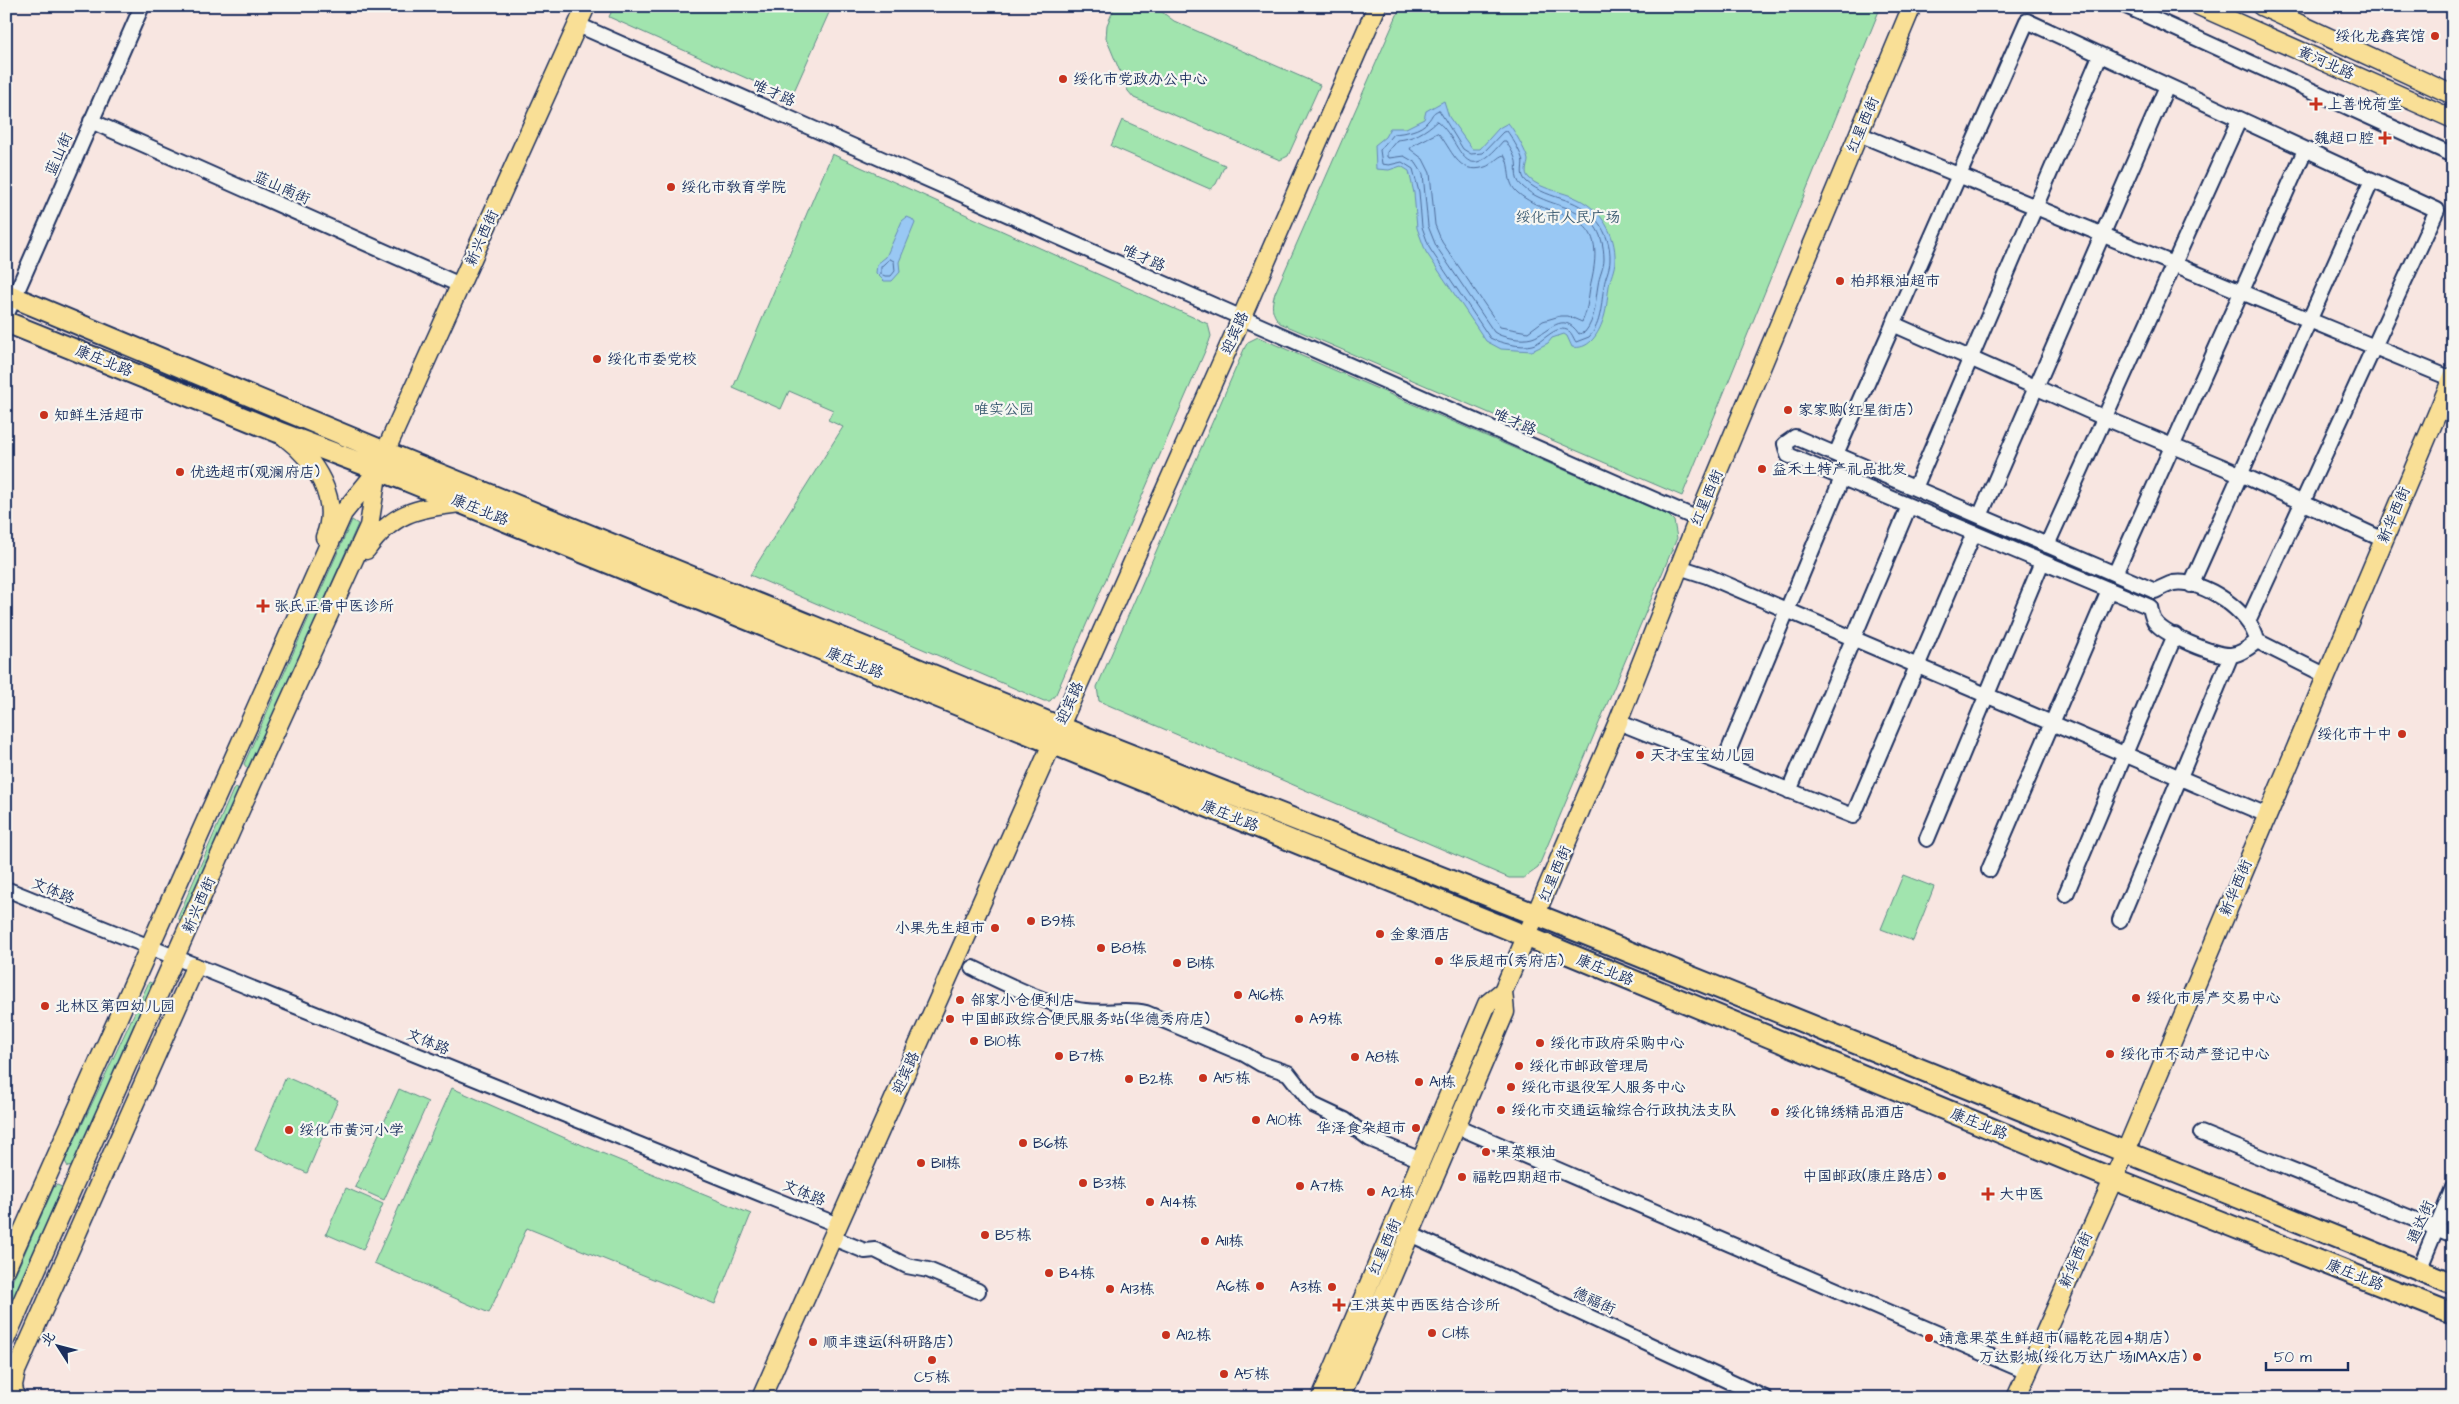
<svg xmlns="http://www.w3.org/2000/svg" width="2459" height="1404" viewBox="0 0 2459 1404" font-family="'Architects Daughter','LXGW WenKai TC',sans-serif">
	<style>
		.green { fill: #a1e4ae; stroke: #5e8a86 }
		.water { fill: #99c8f4; stroke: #678bb8 }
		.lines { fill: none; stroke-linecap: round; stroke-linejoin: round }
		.shore { stroke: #4d6c9a; stroke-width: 1 }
		.minor-casing { stroke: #1b2f5e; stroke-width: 18 }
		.major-casing { stroke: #1b2f5e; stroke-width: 21 }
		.highway-casing { stroke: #1b2f5e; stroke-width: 24 }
		.minor { stroke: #f6f6f2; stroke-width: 14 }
		.major { stroke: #f9df96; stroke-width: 18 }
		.highway { stroke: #f9df96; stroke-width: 20 }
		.poi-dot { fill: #c8321e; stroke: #f6f6f2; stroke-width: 2 }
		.labels { text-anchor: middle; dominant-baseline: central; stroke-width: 4.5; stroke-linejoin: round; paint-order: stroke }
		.poi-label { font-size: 15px; fill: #1b2f5e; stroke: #f6f6f2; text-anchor: start }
		.street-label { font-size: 15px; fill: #1b2f5e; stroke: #f6f6f2 }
		.park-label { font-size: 15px; fill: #3c5c72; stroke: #f6f6f2 }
	</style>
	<rect width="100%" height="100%" fill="#f8e6e1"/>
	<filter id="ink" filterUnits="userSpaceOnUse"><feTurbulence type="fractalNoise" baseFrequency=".02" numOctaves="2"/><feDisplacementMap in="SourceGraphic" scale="10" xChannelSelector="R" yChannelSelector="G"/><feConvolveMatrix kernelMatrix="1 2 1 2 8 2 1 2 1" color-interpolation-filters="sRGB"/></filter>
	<g filter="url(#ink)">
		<path class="green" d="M614,6H832L791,98L609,17Z
			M1115,6H1154L1174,21L1320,85L1288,156L1280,160L1134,98L1128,91L1106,38L1107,25Z
			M1401,6H1881L1682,496L1280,323C1271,313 1271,305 1275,293Z
			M1122,120L1225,165L1216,184L1210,189L1111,146Z
			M832,154L1208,324L1211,336L1209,342L1056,694L1050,701H1044L750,575L843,427L828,420L833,410L789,391L781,409L733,388Z
			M1258,337L1668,515L1674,521L1677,538L1538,868L1524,878H1509L1099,701L1097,687L1245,347L1248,342Z
			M352,520L358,524L251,766L247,768L244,764Z
			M236,788L239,790L185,920L180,921L178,917L233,790Z
			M1903,875L1934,887L1913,941L1881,929Z
			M149,982L154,984L73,1166L68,1167L65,1161Z
			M286,1077L338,1100L307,1173L255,1150Z
			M452,1088L565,1138L751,1214L715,1304L527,1228L489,1313L374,1263Z
			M399,1089L428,1102L384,1200L355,1187Z
			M57,1185L62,1187V1190L6,1315V1295L54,1187Z
			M346,1188L383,1204L363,1250L326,1234Z"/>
		<path class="water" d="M1444,101L1449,117L1472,149H1480L1499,128L1508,123C1513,128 1527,153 1528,160C1528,166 1523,172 1529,178C1541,190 1563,191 1578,199C1601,210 1616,234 1615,260C1615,269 1610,278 1609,286C1607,299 1607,311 1602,323C1597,336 1588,350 1572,347L1567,336L1564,334L1552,338L1548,343L1532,351L1501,349L1486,341L1426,252L1417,228L1414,193L1409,171L1401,166L1389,170L1376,169L1375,145L1385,137L1390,128H1406L1424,119L1426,111Z
			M907,217L912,219L915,223L899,262L900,272L892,281H884L876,273L877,264L886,257L902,221Z"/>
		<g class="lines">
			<path class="shore" d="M1439,110L1463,149L1471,154L1483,153L1503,132L1507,131C1512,138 1519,149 1522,158C1525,166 1518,174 1527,182C1537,191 1553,196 1566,200C1592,208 1611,231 1610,260C1610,269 1605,277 1604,286C1601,303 1602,323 1589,337L1576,342C1573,338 1572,332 1567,330C1554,325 1544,342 1532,345C1521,348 1500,343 1490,338L1430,249L1422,227L1419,192L1413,169L1402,162L1389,165L1382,164L1380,150L1393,134C1404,133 1421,131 1428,121C1433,116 1431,113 1439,110Z
				M1437,121C1463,142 1462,190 1503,141H1506C1509,147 1513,152 1515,158C1519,167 1512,177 1522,186C1551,214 1603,199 1604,259C1604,268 1599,276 1598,285C1595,301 1596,319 1585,332L1579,334C1562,309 1549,333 1532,338C1522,341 1502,338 1494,332L1436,246L1428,226L1423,174L1416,163L1404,156L1389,158L1387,157V152L1397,140C1413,139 1425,132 1437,121Z
				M1438,133C1452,148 1457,176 1485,167C1492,165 1498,156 1504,155C1512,167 1505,182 1518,193C1555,224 1608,205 1592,278C1588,293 1589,308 1582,322L1568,316H1560L1543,321L1528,332L1500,327L1442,242L1435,225L1430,173L1423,159L1410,149L1412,146Z
				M890,259L894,261L895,271L891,276H885L881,274V267Z"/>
			<g class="minor-casing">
				<path id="minor" d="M2126,6L2453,155
					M578,25L1698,519
					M91,121L460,285
					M1859,134L2452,379
					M6,316L142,6
					M1893,324L2105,418L2242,475L2384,540
					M1836,454L2027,21L2437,210L2248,621
					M1915,488L2100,56
					M1980,516L2167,86
					M2047,545L2239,120
					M1679,567L1707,576L2267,815
					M2115,574L2305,150
					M2191,585L2372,180
					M2257,641C2250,647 2240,655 2230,655C2214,655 2164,635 2155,622C2152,618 2151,611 2150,607L1788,455L1785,444L1795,437L2155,591C2161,588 2167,585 2173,583C2203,578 2252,613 2257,641L2325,675
					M1618,722L1853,816L1974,533
					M1723,764L1842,478
					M1789,791L1909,506
					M1927,839L2042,562
					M1989,870L2109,590
					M6,889L838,1225
					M2066,894L2175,635
					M2120,920L2231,655
					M973,968C1004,983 1052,1007 1085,1011C1106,1014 1126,1008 1146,1013L1244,1054L1261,1064L1288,1073L1313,1105L1345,1120L1370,1139L1421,1160
					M1456,1126L2027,1372
					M2201,1133L2453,1235
					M1410,1234L1765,1398
					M833,1238L865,1251L875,1250L907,1266L928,1270L978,1291
					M2419,1270L2453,1188"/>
			</g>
			<g class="major-casing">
				<path id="major" d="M2199,6L2453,119
					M2261,6L2453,95
					M285,437C314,459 341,499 325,537
					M366,550C394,511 416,509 461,503
					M1503,991L1618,722L1698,519L1912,6
					M6,1269L343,513L378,470
					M6,1338L253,781L369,526L378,469L385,452L586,6
					M15,1398L13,1385L16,1371L195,967
					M761,1398L1241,319L1377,6
					M1321,1398L1487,1004L1503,991L1505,1012L1340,1398
					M2016,1398L2125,1153L2453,376"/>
			</g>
			<g class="highway-casing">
				<path id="highway" d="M6,294L385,452L1060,727L1555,922L2453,1284
					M6,322L278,432L405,480L1501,926L2113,1179L2453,1314"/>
			</g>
			<use href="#minor" class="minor"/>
			<use href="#major" class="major"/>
			<use href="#highway" class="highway"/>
		</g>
	</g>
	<g class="poi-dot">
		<circle cx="2435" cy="36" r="5"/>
		<circle cx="1063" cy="79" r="5"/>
		<path d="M2313.5 96.5h5v5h5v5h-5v5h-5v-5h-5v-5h5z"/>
		<path d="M2382.5 130.5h5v5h5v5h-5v5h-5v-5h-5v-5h5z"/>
		<circle cx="671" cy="187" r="5"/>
		<circle cx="1840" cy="281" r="5"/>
		<circle cx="597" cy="359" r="5"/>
		<circle cx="1788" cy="410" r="5"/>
		<circle cx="44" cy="415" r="5"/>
		<circle cx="1762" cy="469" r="5"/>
		<circle cx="180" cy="472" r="5"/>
		<path d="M260.5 598.5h5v5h5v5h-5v5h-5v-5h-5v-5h5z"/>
		<circle cx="2402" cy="734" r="5"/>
		<circle cx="1640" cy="755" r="5"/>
		<circle cx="1031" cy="921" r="5"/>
		<circle cx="995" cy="928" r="5"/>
		<circle cx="1380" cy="934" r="5"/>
		<circle cx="1101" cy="948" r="5"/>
		<circle cx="1439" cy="961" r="5"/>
		<circle cx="1177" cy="963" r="5"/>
		<circle cx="1238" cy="995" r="5"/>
		<circle cx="2136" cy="998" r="5"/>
		<circle cx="960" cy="1000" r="5"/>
		<circle cx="45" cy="1006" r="5"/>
		<circle cx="950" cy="1019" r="5"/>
		<circle cx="1299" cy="1019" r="5"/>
		<circle cx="974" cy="1041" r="5"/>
		<circle cx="1540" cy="1043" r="5"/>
		<circle cx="2110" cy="1054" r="5"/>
		<circle cx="1059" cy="1056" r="5"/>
		<circle cx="1355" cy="1057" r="5"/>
		<circle cx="1519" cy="1066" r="5"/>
		<circle cx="1203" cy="1078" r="5"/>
		<circle cx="1129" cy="1079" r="5"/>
		<circle cx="1419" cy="1082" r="5"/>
		<circle cx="1511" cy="1087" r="5"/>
		<circle cx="1501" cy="1110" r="5"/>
		<circle cx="1775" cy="1112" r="5"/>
		<circle cx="1256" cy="1120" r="5"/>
		<circle cx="1416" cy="1128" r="5"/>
		<circle cx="289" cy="1130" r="5"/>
		<circle cx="1023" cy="1143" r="5"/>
		<circle cx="1486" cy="1152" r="5"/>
		<circle cx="921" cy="1163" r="5"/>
		<circle cx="1942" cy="1176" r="5"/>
		<circle cx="1462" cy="1177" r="5"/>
		<circle cx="1083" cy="1183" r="5"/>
		<circle cx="1300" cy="1186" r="5"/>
		<circle cx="1371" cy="1192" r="5"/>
		<path d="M1985.5 1186.5h5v5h5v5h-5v5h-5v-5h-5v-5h5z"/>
		<circle cx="1150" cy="1202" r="5"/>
		<circle cx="985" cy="1235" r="5"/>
		<circle cx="1205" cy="1241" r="5"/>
		<circle cx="1049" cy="1273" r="5"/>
		<circle cx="1260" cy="1286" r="5"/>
		<circle cx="1332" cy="1287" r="5"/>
		<circle cx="1110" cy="1289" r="5"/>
		<path d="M1336.5 1297.5h5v5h5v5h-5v5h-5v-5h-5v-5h5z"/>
		<circle cx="1432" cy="1333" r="5"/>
		<circle cx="1166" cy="1335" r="5"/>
		<circle cx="1929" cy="1338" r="5"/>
		<circle cx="813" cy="1342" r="5"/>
		<circle cx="2197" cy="1357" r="5"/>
		<circle cx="932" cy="1360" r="5"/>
		<circle cx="1224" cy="1374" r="5"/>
	</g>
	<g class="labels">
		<g class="poi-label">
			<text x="2425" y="36" text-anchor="end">绥化龙鑫宾馆</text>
			<text x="1073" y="79">绥化市党政办公中心</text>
			<text x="2327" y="104">上善悦荷堂</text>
			<text x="2374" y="138" text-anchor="end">魏超口腔</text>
			<text x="681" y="187">绥化市教育学院</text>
			<text x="1850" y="281">柏邦粮油超市</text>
			<text x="607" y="359">绥化市委党校</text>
			<text x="1798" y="410">家家购(红星街店)</text>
			<text x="54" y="415">知鲜生活超市</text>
			<text x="1772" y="469">益禾土特产礼品批发</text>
			<text x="190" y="472">优选超市(观澜府店)</text>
			<text x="274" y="606">张氏正骨中医诊所</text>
			<text x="2392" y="734" text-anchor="end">绥化市十中</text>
			<text x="1650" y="755">天才宝宝幼儿园</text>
			<text x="1041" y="921">B9栋</text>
			<text x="985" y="928" text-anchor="end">小果先生超市</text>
			<text x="1390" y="934">金象酒店</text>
			<text x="1111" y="948">B8栋</text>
			<text x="1449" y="961">华辰超市(秀府店)</text>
			<text x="1187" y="963">B1栋</text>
			<text x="1248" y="995">A16栋</text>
			<text x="2146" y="998">绥化市房产交易中心</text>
			<text x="970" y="1000">邻家小仓便利店</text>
			<text x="55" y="1006">北林区第四幼儿园</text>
			<text x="960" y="1019">中国邮政综合便民服务站(华德秀府店)</text>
			<text x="1309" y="1019">A9栋</text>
			<text x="984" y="1041">B10栋</text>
			<text x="1550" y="1043">绥化市政府采购中心</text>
			<text x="2120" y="1054">绥化市不动产登记中心</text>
			<text x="1069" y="1056">B7栋</text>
			<text x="1365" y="1057">A8栋</text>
			<text x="1529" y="1066">绥化市邮政管理局</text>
			<text x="1213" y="1078">A15栋</text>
			<text x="1139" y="1079">B2栋</text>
			<text x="1429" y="1082">A1栋</text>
			<text x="1521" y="1087">绥化市退役军人服务中心</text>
			<text x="1511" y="1110">绥化市交通运输综合行政执法支队</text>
			<text x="1785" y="1112">绥化锦绣精品酒店</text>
			<text x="1266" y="1120">A10栋</text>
			<text x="1406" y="1128" text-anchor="end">华泽食杂超市</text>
			<text x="299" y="1130">绥化市黄河小学</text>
			<text x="1033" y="1143">B6栋</text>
			<text x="1496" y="1152">果菜粮油</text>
			<text x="931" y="1163">B11栋</text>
			<text x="1932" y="1176" text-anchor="end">中国邮政(康庄路店)</text>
			<text x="1472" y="1177">福乾四期超市</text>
			<text x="1093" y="1183">B3栋</text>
			<text x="1310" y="1186">A7栋</text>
			<text x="1381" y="1192">A2栋</text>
			<text x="1999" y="1194">大中医</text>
			<text x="1160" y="1202">A14栋</text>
			<text x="995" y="1235">B5栋</text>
			<text x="1215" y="1241">A11栋</text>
			<text x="1059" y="1273">B4栋</text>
			<text x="1250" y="1286" text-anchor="end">A6栋</text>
			<text x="1322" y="1287" text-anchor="end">A3栋</text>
			<text x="1120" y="1289">A13栋</text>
			<text x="1350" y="1305">王洪英中西医结合诊所</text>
			<text x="1442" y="1333">C1栋</text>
			<text x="1176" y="1335">A12栋</text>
			<text x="1939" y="1338">靖意果菜生鲜超市(福乾花园4期店)</text>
			<text x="823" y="1342">顺丰速运(科研路店)</text>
			<text x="2187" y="1357" text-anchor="end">万达影城(绥化万达广场IMAX店)</text>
			<text x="1234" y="1374">A5栋</text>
			<text x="932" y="1377" text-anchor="middle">C5栋</text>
		</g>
		<g class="street-label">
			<text transform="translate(2326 63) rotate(24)">黄河北路</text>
			<text transform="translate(774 93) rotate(24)">唯才路</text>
			<text transform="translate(1863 125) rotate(-67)">红星西街</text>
			<text transform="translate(59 154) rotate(-66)">蓝山街</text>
			<text transform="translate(282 188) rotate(24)">蓝山南街</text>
			<text transform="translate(482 238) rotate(-66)">新兴西街</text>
			<text transform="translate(1144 258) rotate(24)">唯才路</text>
			<text transform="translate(1235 333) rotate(-66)">迎宾路</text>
			<text transform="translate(104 361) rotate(22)">康庄北路</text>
			<text transform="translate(1515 422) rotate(24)">唯才路</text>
			<text transform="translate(1707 498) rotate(-67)">红星西街</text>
			<text transform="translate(480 510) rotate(22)">康庄北路</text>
			<text transform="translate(2394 515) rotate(-67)">新华西街</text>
			<text transform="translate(855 663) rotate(22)">康庄北路</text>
			<text transform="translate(1070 703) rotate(-66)">迎宾路</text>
			<text transform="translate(1230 816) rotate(22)">康庄北路</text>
			<text transform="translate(1555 874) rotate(-67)">红星西街</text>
			<text transform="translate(2236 888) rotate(-67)">新华西街</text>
			<text transform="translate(53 891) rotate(22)">文体路</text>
			<text transform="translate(199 905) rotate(-66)">新兴西街</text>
			<text transform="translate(1605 970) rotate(22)">康庄北路</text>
			<text transform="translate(428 1042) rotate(22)">文体路</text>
			<text transform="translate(906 1073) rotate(-66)">迎宾路</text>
			<text transform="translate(1979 1124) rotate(22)">康庄北路</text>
			<text transform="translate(804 1193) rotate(22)">文体路</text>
			<text transform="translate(2421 1222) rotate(-67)">通达街</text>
			<text transform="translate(1385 1247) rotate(-67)">红星西街</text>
			<text transform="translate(2076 1260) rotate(-66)">新华西街</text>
			<text transform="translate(2355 1275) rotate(22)">康庄北路</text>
			<text transform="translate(1594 1301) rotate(25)">德福街</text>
		</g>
		<g class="park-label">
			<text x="1568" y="217">绥化市人民广场</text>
			<text x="1004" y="409">唯实公园</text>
		</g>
	</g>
	<rect width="2459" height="1404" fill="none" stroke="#f6f6f2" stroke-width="25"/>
	<rect x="12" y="12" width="2434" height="1379" fill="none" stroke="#1b2f5e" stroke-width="2" filter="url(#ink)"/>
	<g transform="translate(58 1346) rotate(306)" stroke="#f6f6f2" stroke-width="4" paint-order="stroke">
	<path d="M0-4L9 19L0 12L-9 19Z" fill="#1b2f5e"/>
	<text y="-8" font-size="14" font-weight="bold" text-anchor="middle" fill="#1b2f5e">北</text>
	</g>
	<path d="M2266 1362v8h82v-8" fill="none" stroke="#1b2f5e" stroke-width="2.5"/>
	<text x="2274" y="1362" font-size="15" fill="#1b2f5e" stroke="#f6f6f2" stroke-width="4" paint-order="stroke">50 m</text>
</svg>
